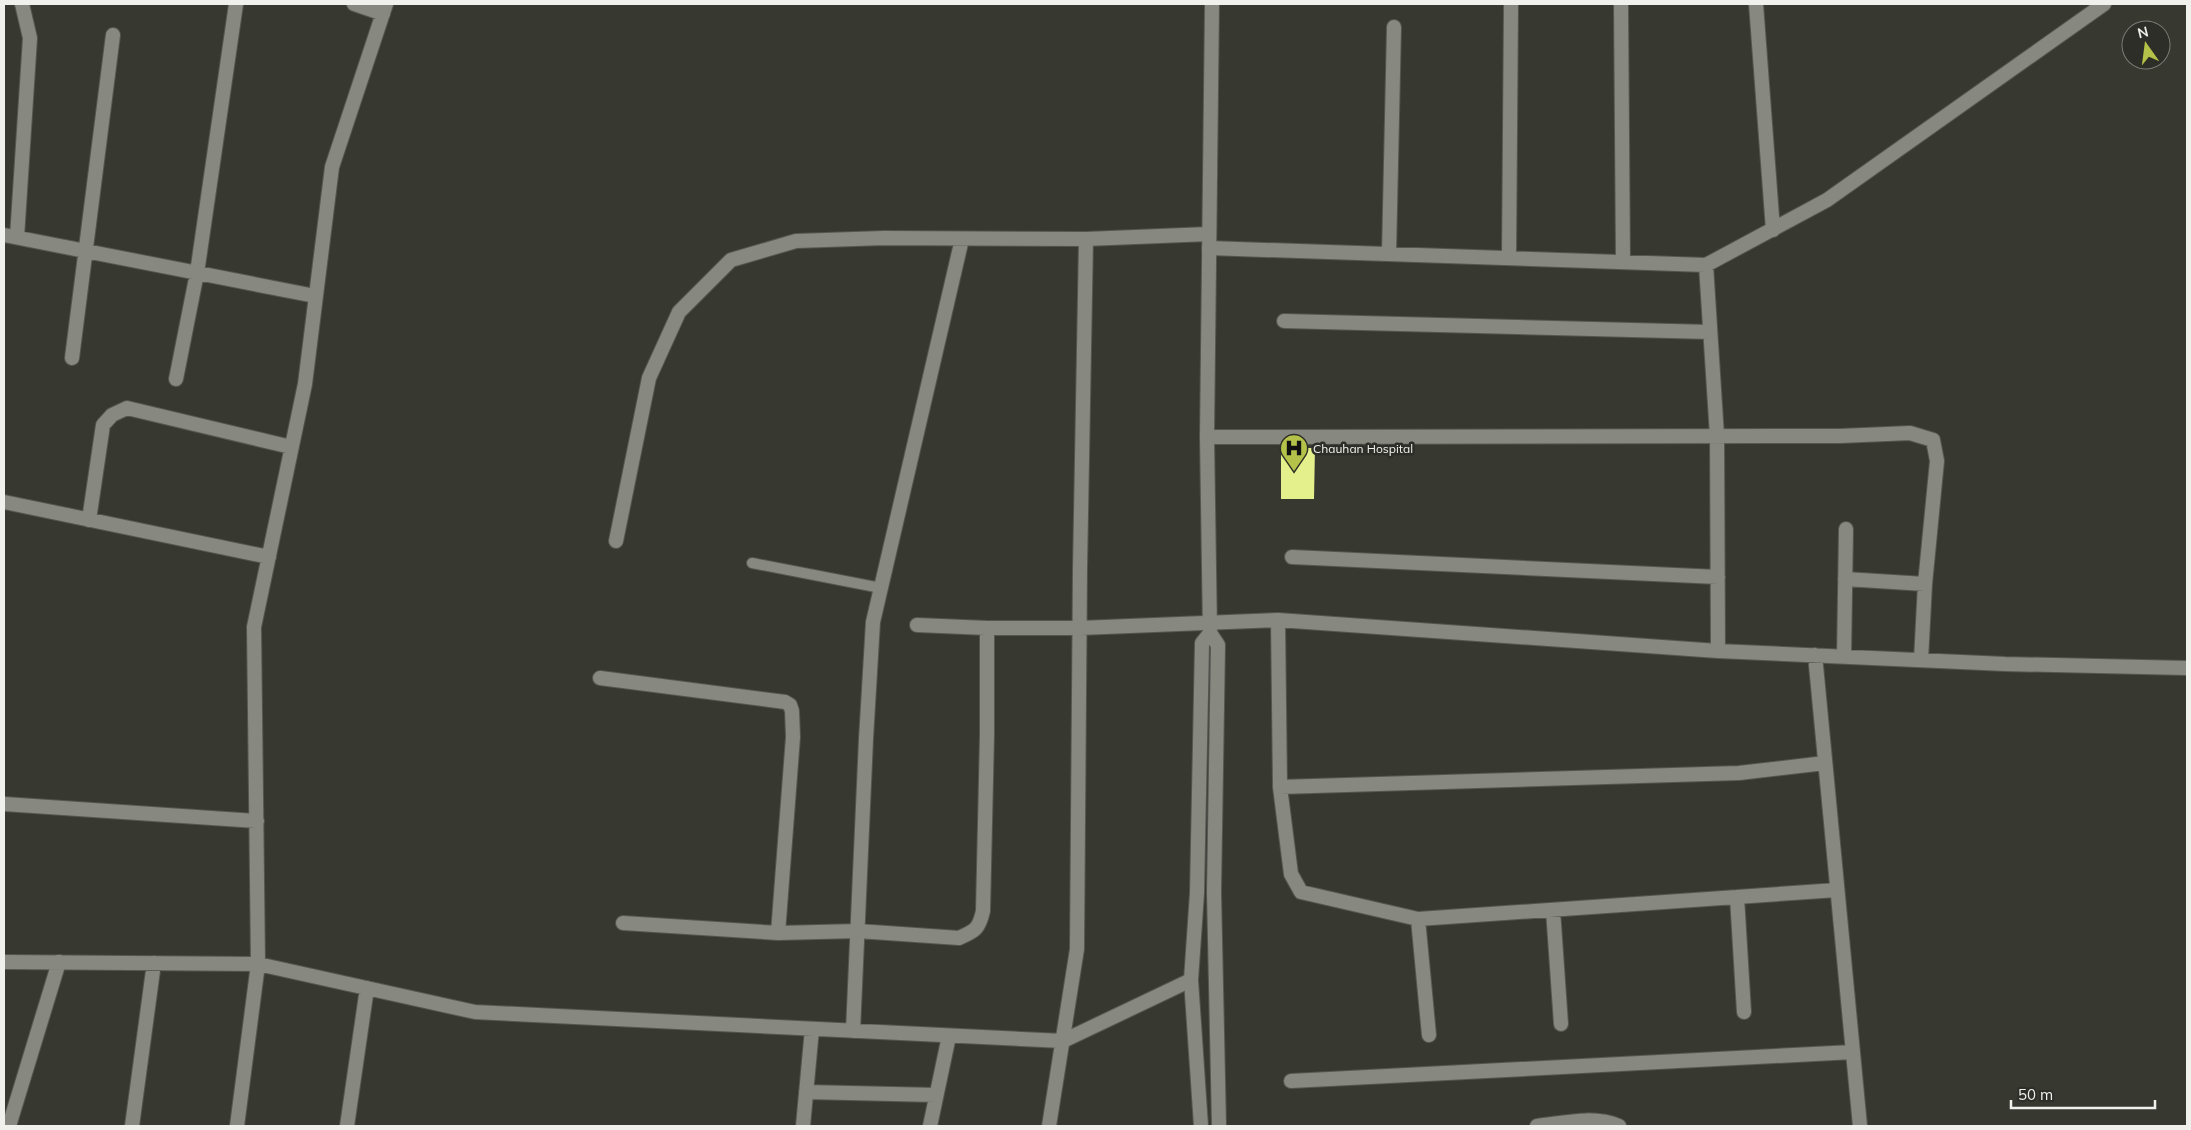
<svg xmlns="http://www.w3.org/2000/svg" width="2191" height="1130" viewBox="0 0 2191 1130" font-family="Mulish,sans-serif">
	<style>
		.building { fill: #e3f08b }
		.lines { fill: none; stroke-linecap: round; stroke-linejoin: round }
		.service-casing { stroke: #555650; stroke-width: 12 }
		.minor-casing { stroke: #555650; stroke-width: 16 }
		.tertiary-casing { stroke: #555650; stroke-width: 16 }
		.service { stroke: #878880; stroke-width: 10 }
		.minor { stroke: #878880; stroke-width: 14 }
		.tertiary { stroke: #878880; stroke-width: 14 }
		.labels { text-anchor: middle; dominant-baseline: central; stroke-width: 5; stroke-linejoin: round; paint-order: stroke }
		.poi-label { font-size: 12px; fill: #f0f1ed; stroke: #2d2e27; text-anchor: start }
	</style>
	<rect width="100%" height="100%" fill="#373931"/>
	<path class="building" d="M1281,448H1315L1314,499H1281Z"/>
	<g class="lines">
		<g class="service-casing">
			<path id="service" d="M752,563L881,588"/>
		</g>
		<g class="minor-casing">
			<path id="minor" d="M354,4L383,14
				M1621,4L1623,262
				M1756,4L1773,230
				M4,235L315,296
				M17,237L30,38L22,4
				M1209,248L1706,265L1827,200L2104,4
				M1389,254L1394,27
				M1509,258L1511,4
				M1706,265L1717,436L1718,651
				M1284,321L1710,332
				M72,358L113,35
				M176,379L197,273L236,4
				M1207,437L1840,436L1910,433L1933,440L1937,461L1925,584L1921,660
				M4,502L269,557
				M89,520L103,425L112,415L127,408L291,447
				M616,541L649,378L679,312L731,260L796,241L884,238L1086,239L1209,234
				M1292,557L1718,577
				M1845,579L1925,584
				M1278,620L1280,787L1291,874L1301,892L1418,919L1837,890
				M917,625L987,628H1080L1278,620L1718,651L2005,664L2187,668
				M1815,655L1860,1126
				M1844,657L1846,529
				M600,678L785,702L790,705L792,711L793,737L778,933
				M1280,787L1739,773L1825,763
				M4,804L257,821
				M1737,897L1744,1012
				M1553,910L1561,1024
				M1418,919L1429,1035
				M623,923L778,933L858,931L959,938C975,931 979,929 983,911L987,735V628
				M4,962L258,964L475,1012L1063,1041L1191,980
				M853,1031L866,739L873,622L962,239
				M1291,1081L1853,1052
				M806,1092L936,1095
				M9,1126L59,962
				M132,1126L154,963
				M237,1126L258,964L254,627L305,384L332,167L386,4
				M347,1126L367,988
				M803,1126L812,1029
				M930,1126L949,1036
				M1049,1126L1077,949L1080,569L1086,239
				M1537,1126C1564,1123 1593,1115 1619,1126"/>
		</g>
		<g class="tertiary-casing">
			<path id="tertiary" d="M1212,4L1207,437L1210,633L1218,645L1214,892L1219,1126
				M1201,1126L1191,980L1197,893L1202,643L1210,633"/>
		</g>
		<use href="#service" class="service"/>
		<use href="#minor" class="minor"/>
		<use href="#tertiary" class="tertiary"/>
	</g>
	<defs>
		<g id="hospital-pin" transform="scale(1.4375)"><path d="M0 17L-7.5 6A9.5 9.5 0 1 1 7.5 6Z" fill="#b5c249" stroke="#2d2e27"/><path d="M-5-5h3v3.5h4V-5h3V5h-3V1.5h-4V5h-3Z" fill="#111"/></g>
	</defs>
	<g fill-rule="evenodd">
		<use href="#hospital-pin" x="1294" y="448"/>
	</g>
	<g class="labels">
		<g class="poi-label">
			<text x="1313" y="448">Chauhan Hospital</text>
		</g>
	</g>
	<rect width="2191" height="1130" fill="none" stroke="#f0f1ed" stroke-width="10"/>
	<g transform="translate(2146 45) rotate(346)"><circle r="24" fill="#2d2e27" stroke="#7b7c76"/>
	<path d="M0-4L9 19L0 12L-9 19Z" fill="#b5c249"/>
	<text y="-8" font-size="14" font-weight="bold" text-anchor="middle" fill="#f0f1ed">N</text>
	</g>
	<path d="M2011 1100v8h144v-8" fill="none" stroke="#f0f1ed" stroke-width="2.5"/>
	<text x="2018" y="1100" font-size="15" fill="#f0f1ed" stroke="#2d2e27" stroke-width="4" paint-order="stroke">50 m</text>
</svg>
